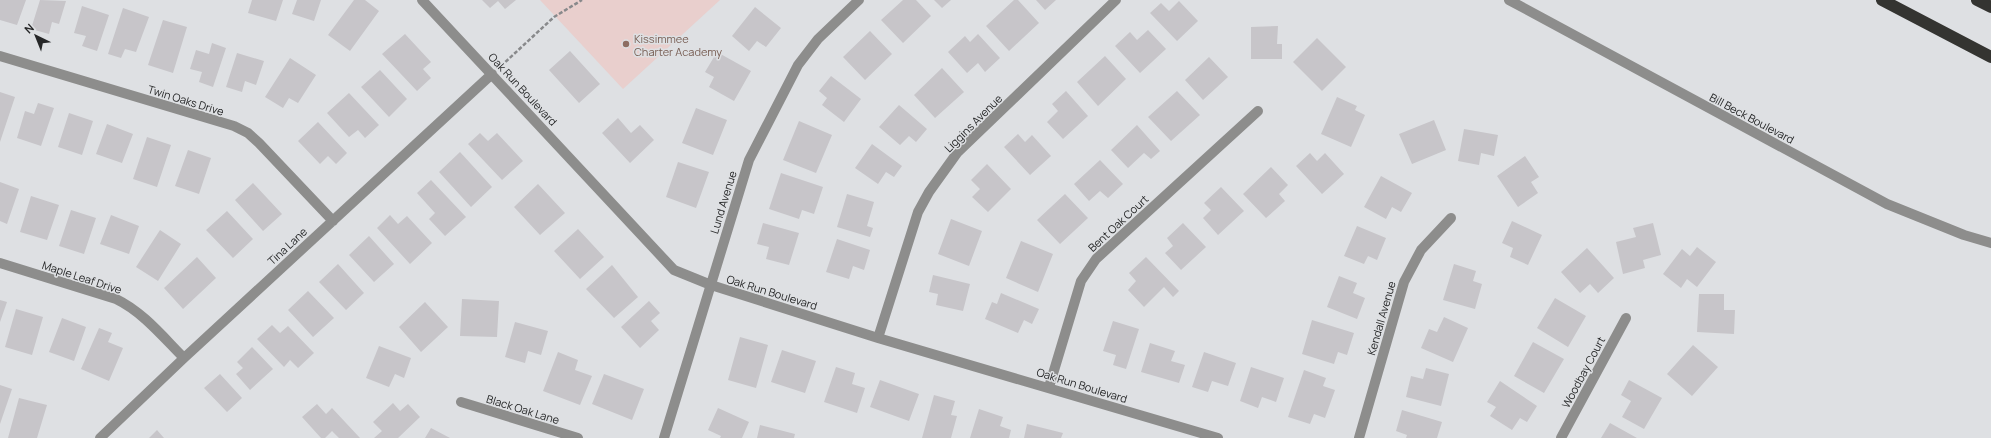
<svg xmlns="http://www.w3.org/2000/svg" width="1991" height="438" viewBox="0 0 1991 438" font-family="Manrope,sans-serif">
	<style>
		.education { fill: #e9cfcd }
		.building { fill: #c7c5c9 }
		.lines { fill: none; stroke-linecap: round; stroke-linejoin: round }
		.path { stroke: #88898b; stroke-width: 2.5; stroke-dasharray: 4 2; stroke-linecap: butt }
		.minor { stroke: #8d8d8c; stroke-width: 10 }
		.highway { stroke: #343431; stroke-width: 12 }
		.education-dot { fill: #8d6e63; stroke: #dee0e3; stroke-width: 1.5 }
		.labels { text-anchor: middle; dominant-baseline: central; stroke-width: 3; stroke-linejoin: round; paint-order: stroke }
		.education-label { font-size: 11px; fill: #785e54; stroke: #dee0e3; text-anchor: start }
		.street-label { font-size: 11px; fill: #262728; stroke: #dee0e3 }
	</style>
	<rect width="100%" height="100%" fill="#dee0e3"/>
	<path class="education" d="M540,0H720L623,89Z"/>
	<path class="building" d="M0,0H26L17,25L0,20Z
		M40,0L66,1L59,24L52,22L49,34L31,29Z
		M252,0H283L276,21L248,13Z
		M297,0H321L314,21L292,14Z
		M354,0H365L379,11L350,51L328,35Z
		M482,0H516L505,9L498,1L490,8Z
		M903,0H916L931,16L903,43L881,20Z
		M934,0H951L942,8Z
		M1014,0H1018L1039,23L1009,51L986,26Z
		M1036,0H1056L1045,10Z
		M1179,1L1198,21L1177,41L1150,13L1161,3L1169,11Z
		M82,6L109,15L97,51L82,46L86,36L74,33Z
		M755,7L781,28L766,47L757,41L749,51L732,36Z
		M123,8L149,17L136,52L125,49L121,58L108,54Z
		M163,20L187,27L173,73L148,65Z
		M1278,26L1277,44H1282V59H1251V27Z
		M1148,30L1166,49L1140,73L1115,46L1130,32L1137,40Z
		M870,31L892,54L865,80L843,57Z
		M405,34L431,62L423,69L431,78L417,91L382,54Z
		M978,34L1000,58L985,72L978,63L967,73L948,52L965,36L970,42Z
		M1317,38L1346,67L1322,91L1293,62Z
		M212,43L226,48L213,87L199,82L202,72L190,69L196,50L209,54Z
		M570,51L600,84L579,103L549,70Z
		M717,52L751,71L734,101L709,87L714,77L705,72Z
		M237,53L264,61L256,85L245,81L242,92L226,87Z
		M1105,56L1126,79L1098,106L1077,82Z
		M1209,57L1228,77L1203,100L1185,80Z
		M290,58L316,75L298,103L289,98L283,108L265,97Z
		M942,68L964,92L935,118L914,95Z
		M380,70L407,99L389,117L361,87Z
		M831,76L861,99L844,122L822,105L827,98L819,91Z
		M1066,91L1088,116L1063,139L1047,122L1058,111L1052,104Z
		M1177,91L1200,115L1171,141L1148,117Z
		M0,92L15,97L0,142Z
		M349,93L379,125L365,138L358,130L349,137L327,113Z
		M1337,97L1357,106L1355,110L1365,115L1351,147L1321,134Z
		M38,103L54,108L41,146L17,138L25,111L34,114Z
		M899,105L927,129L916,142L909,136L900,145L879,127Z
		M696,108L727,120L713,155L682,143Z
		M69,113L93,121L82,155L58,147Z
		M618,118L631,133L640,125L654,140L630,163L602,133Z
		M1434,120L1446,150L1412,164L1399,134Z
		M799,121L832,135L816,173L783,160Z
		M318,122L347,153L336,164L328,156L320,164L298,141Z
		M107,124L133,134L122,163L96,154Z
		M1137,125L1160,151L1151,159L1144,153L1128,168L1111,150Z
		M1464,129L1498,135L1494,156L1481,153L1479,165L1458,161Z
		M480,133L488,141L497,133L523,161L502,180L468,144Z
		M1018,134L1025,142L1032,135L1051,156L1030,175L1004,147Z
		M147,137L171,145L157,187L133,179Z
		M872,144L902,166L894,177L886,172L878,184L855,168Z
		M188,150L211,158L199,194L175,186Z
		M460,152L492,187L471,207L439,172Z
		M1310,153L1317,161L1325,153L1344,174L1322,194L1296,166Z
		M1525,156L1539,177L1531,182L1538,193L1518,207L1497,176Z
		M1100,160L1123,184L1108,198L1100,191L1089,201L1074,184Z
		M678,162L709,172L696,208L666,197Z
		M987,164L1011,189L988,212L972,197L980,189L971,180Z
		M1271,167L1288,185L1279,194L1285,201L1266,218L1243,194Z
		M781,173L823,187L814,214L802,210L799,219L769,209Z
		M1381,176L1412,193L1401,212L1392,207L1386,219L1364,207Z
		M431,180L466,217L445,236L429,219L435,213L417,193Z
		M0,182L19,189L7,224L0,221Z
		M253,183L282,214L263,231L235,200Z
		M538,184L565,213L540,235L514,207Z
		M1221,187L1244,211L1218,235L1203,218L1211,210L1204,203Z
		M847,194L874,202L867,226L873,228L870,237L837,227Z
		M1065,194L1088,218L1060,244L1037,220Z
		M31,196L59,205L47,240L20,232Z
		M71,210L96,218L84,254L59,246Z
		M227,211L253,239L233,258L206,230Z
		M111,215L139,226L129,254L100,244Z
		M390,215L398,224L407,216L432,243L410,264L377,228Z
		M951,219L982,231L969,266L938,254Z
		M1512,221L1542,235L1528,265L1510,257L1513,248L1502,243Z
		M763,223L799,233L789,265L766,259L769,247L757,244Z
		M1183,223L1206,247L1181,270L1165,253L1173,246L1167,238Z
		M1653,223L1661,255L1643,260L1645,268L1623,274L1616,242L1636,237L1633,228Z
		M1357,226L1386,238L1377,260L1368,256L1364,264L1344,256Z
		M578,229L604,257L580,279L554,251Z
		M160,230L181,244L158,281L136,267Z
		M369,236L394,264L374,282L349,255Z
		M837,239L870,250L864,270L853,266L849,279L826,272Z
		M1021,241L1053,254L1038,292L1006,278Z
		M1697,247L1716,262L1697,287L1687,279L1681,288L1663,274L1682,249L1690,256Z
		M1587,248L1614,278L1598,293L1590,284L1580,293L1561,272Z
		M197,257L216,278L183,309L164,288Z
		M1146,257L1179,291L1173,297L1164,287L1144,307L1128,290L1136,281L1129,273Z
		M338,264L364,293L346,310L319,282Z
		M1454,264L1476,271L1473,281L1482,284L1475,309L1443,300Z
		M612,265L638,297L614,318L586,289Z
		M933,275L970,284L963,311L936,305L938,294L929,292Z
		M1339,276L1357,283L1353,293L1365,298L1357,319L1327,307Z
		M308,291L334,318L313,337L288,310Z
		M1001,293L1039,309L1032,324L1024,320L1018,333L985,319L992,302L997,304Z
		M1699,294H1724V310H1735L1734,334L1697,332Z
		M1555,298L1586,316L1568,347L1537,328Z
		M462,299L499,301L497,337L460,336Z
		M0,300L7,302L0,322Z
		M649,301L660,313L651,321L659,330L640,348L621,327Z
		M425,302L448,327L421,352L399,327Z
		M16,309L43,317L32,355L5,347Z
		M1444,317L1468,328L1453,362L1421,348L1429,329L1437,332Z
		M62,318L86,327L74,361L49,352Z
		M1312,320L1354,333L1347,355L1338,352L1334,364L1302,354Z
		M1113,321L1139,329L1126,369L1113,365L1116,355L1103,351Z
		M515,322L548,331L541,355L528,351L525,363L505,357Z
		M272,325L280,333L288,326L314,353L298,368L290,360L284,367L257,339Z
		M99,328L112,333L108,342L123,348L109,381L81,369Z
		M740,337L768,345L756,388L728,380Z
		M1533,342L1564,359L1544,393L1514,376Z
		M1150,343L1175,351L1171,361L1185,365L1179,383L1141,372Z
		M1693,345L1718,367L1692,396L1667,374Z
		M379,346L411,358L404,378L395,374L389,387L366,378Z
		M252,347L273,369L250,390L236,374L243,368L237,362Z
		M782,350L816,361L805,393L771,382Z
		M558,352L578,360L575,370L592,376L580,405L543,391Z
		M1204,352L1236,363L1228,386L1212,381L1208,392L1192,387Z
		M836,367L855,373L852,384L865,388L857,413L824,402Z
		M1251,367L1284,378L1276,402L1262,397L1258,408L1240,401Z
		M1426,368L1449,374L1441,406L1406,397L1411,376L1423,379Z
		M1304,370L1326,378L1323,386L1335,390L1325,418L1314,414L1310,424L1288,417Z
		M220,374L242,398L227,412L204,388Z
		M604,374L644,389L632,420L592,404Z
		M880,380L919,394L909,421L870,407Z
		M1629,380L1662,398L1644,429L1622,417L1631,401L1621,395Z
		M1500,381L1537,406L1527,422L1520,418L1512,430L1490,416L1496,407L1487,402Z
		M0,385L12,389L0,424Z
		M934,395L955,401L951,415L957,416L951,438H922Z
		M19,398L47,405L37,438H8Z
		M393,403L400,411L408,404L420,417L398,438H374L382,431L373,422Z
		M317,404L326,414L332,408L360,438H339L332,431L325,438H321L302,417Z
		M718,408L749,422L742,438H720L721,436L708,430Z
		M979,409L1003,417L1000,426L1011,430L1009,438H970Z
		M1402,410L1442,422L1437,438H1406L1407,435L1396,431Z
		M1610,423L1637,438H1601Z
		M1027,424L1063,433L1061,438H1024Z
		M760,425L795,434L794,438H757Z
		M431,428L450,438H425Z
		M157,430L164,438H149Z"/>
	<g class="lines">
		<path class="path" d="M501,66L554,17L582,0"/>
		<path class="minor" d="M422,0L674,270L711,285L878,338L1218,438
			M1509,0L1887,204L1964,235L1991,243
			M0,56L234,126L248,133L259,143L333,221
			M0,263L116,299C143,312 163,337 184,358
			M878,338L918,212L929,192L957,153L1116,0
			M1049,387L1081,281L1096,259L1258,111
			M461,402L578,438
			M100,438L184,358L492,74
			M664,438L749,160L798,65L818,39L859,0
			M1359,438L1404,282L1421,250L1451,218
			M1561,438L1626,318"/>
		<path class="highway" d="M1882,0L1991,57
			M1977,0L1991,7"/>
	</g>
	<circle class="education-dot" cx="626" cy="44" r="4"/>
	<g class="labels">
		<g class="education-label">
			<text x="634" y="38">Kissimmee<tspan x="634" dy="13">Charter Academy</tspan></text>
		</g>
		<g class="street-label">
			<text transform="translate(523 89) rotate(47)">Oak Run Boulevard</text>
			<text transform="translate(186 100) rotate(17)">Twin Oaks Drive</text>
			<text transform="translate(1752 118) rotate(28)">Bill Beck Boulevard</text>
			<text transform="translate(973 123) rotate(-45)">Liggins Avenue</text>
			<text transform="translate(723 202) rotate(-73)">Lund Avenue</text>
			<text transform="translate(1118 223) rotate(-43)">Bent Oak Court</text>
			<text transform="translate(287 246) rotate(-43)">Tina Lane</text>
			<text transform="translate(82 277) rotate(18)">Maple Leaf Drive</text>
			<text transform="translate(772 292) rotate(17)">Oak Run Boulevard</text>
			<text transform="translate(1381 318) rotate(-74)">Kendall Avenue</text>
			<text transform="translate(1583 372) rotate(-62)">Woodbay Court</text>
			<text transform="translate(1082 385) rotate(17)">Oak Run Boulevard</text>
			<text transform="translate(523 409) rotate(17)">Black Oak Lane</text>
		</g>
	</g>
	<g transform="translate(36 36) rotate(317)" stroke="#dee0e3" stroke-width="3" paint-order="stroke">
	<path d="M0-3L7 15L0 10L-7 15Z" fill="#262728"/>
	<text y="-6" font-size="11" font-weight="bold" text-anchor="middle" fill="#262728">N</text>
	</g>
</svg>
